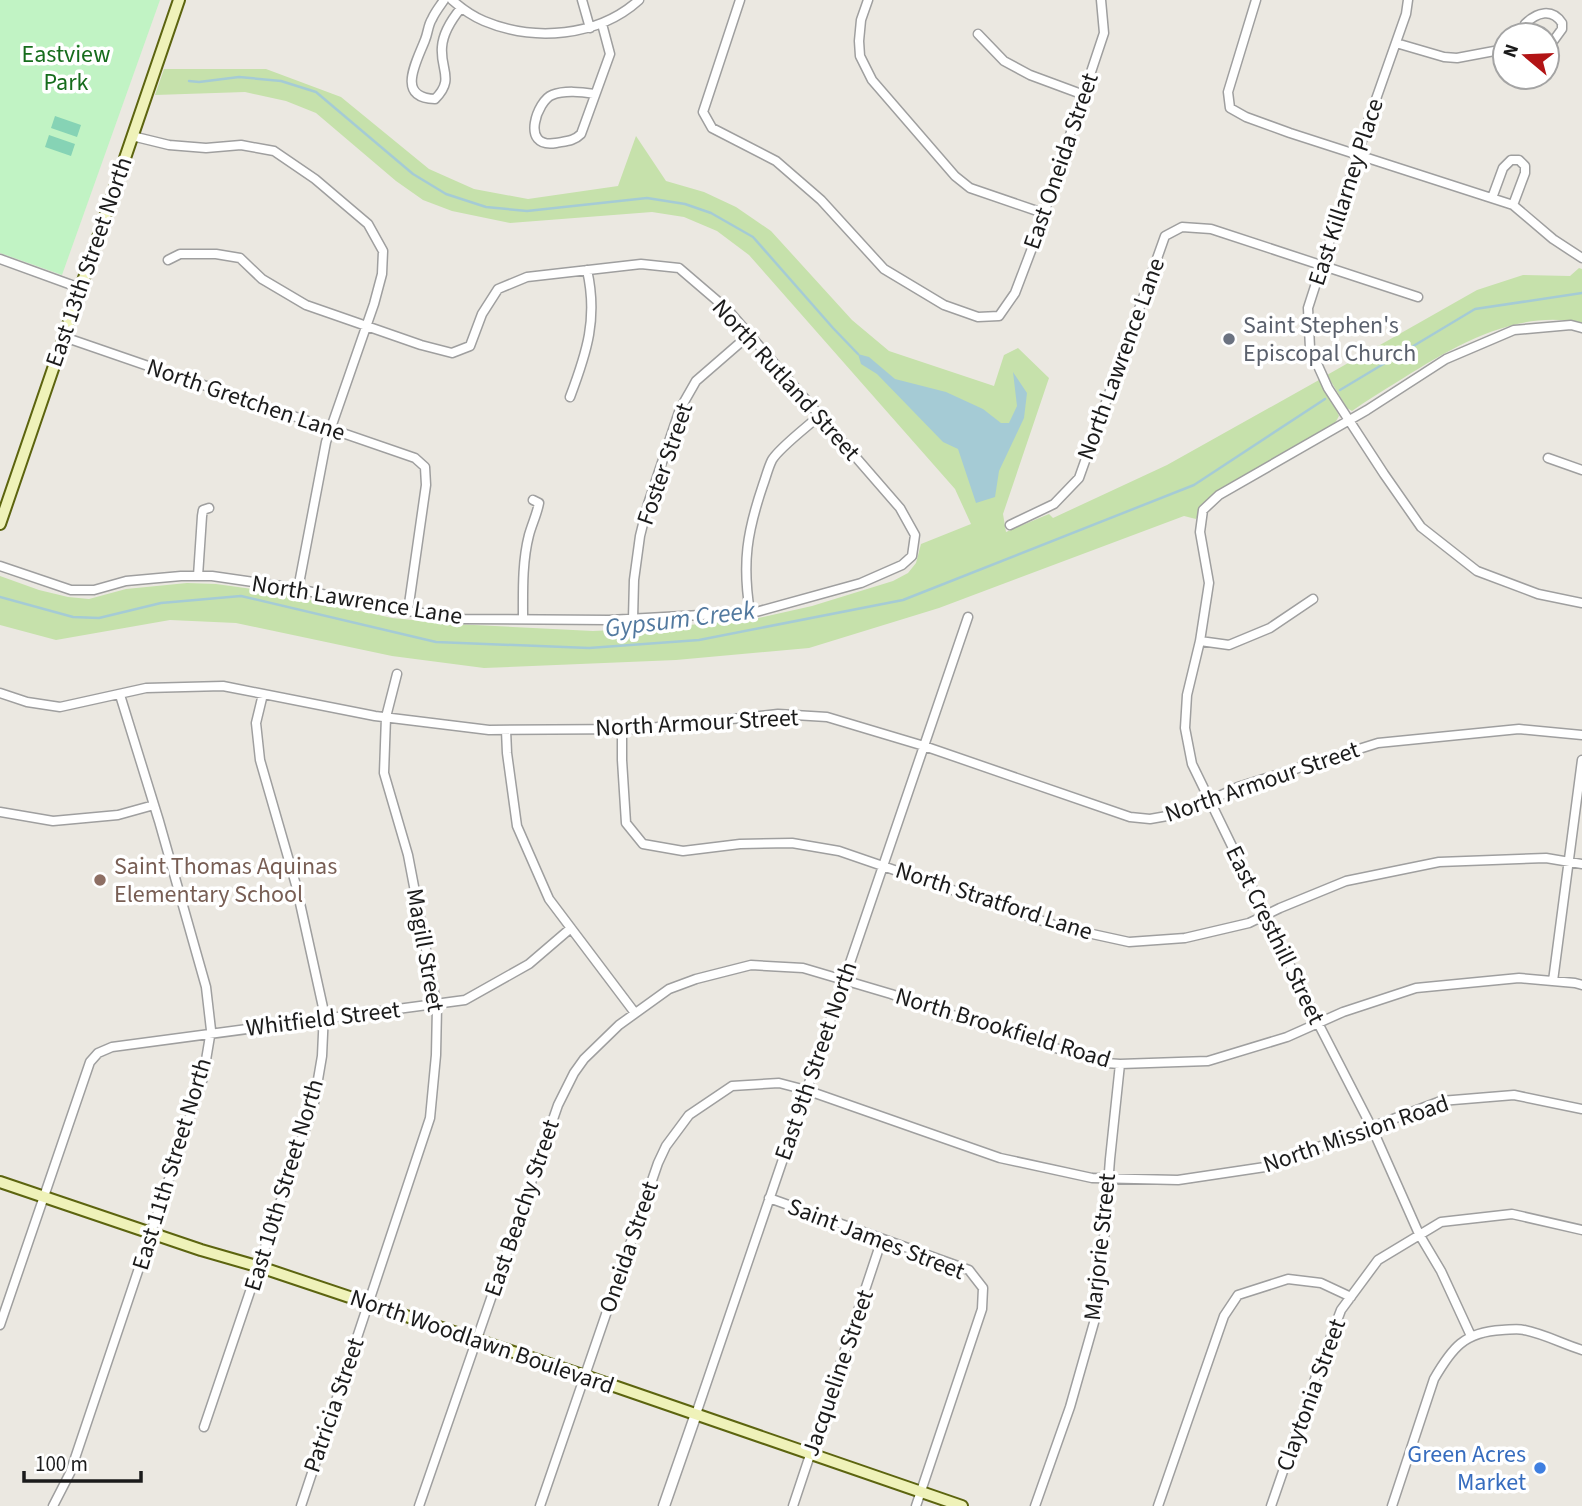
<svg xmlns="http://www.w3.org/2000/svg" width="1582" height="1506" viewBox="0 0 1582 1506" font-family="'Source Sans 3',sans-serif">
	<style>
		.grass { fill: #c6e1ab }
		.park { fill: #c1f3c4 }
		.pitch { fill: #86d3b5 }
		.water { fill: #a5cbd5 }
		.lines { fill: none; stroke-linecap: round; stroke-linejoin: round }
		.stream { stroke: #a5cbd5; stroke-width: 2.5 }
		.minor-casing { stroke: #9f9f9f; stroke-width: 11 }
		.tertiary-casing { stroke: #9f9f9f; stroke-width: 13 }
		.secondary-casing { stroke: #5c640f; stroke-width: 14 }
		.minor { stroke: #fff; stroke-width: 8 }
		.tertiary { stroke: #fff; stroke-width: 10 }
		.secondary { stroke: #eff2b9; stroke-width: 10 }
		.worship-dot { fill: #6b7280; stroke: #fff; stroke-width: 2.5 }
		.education-dot { fill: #8d6e63; stroke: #fff; stroke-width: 2.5 }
		.shop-dot { fill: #3f7fe0; stroke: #fff; stroke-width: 2.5 }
		.labels { text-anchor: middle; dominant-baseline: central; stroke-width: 7; stroke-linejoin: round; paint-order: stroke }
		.park-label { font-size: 24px; fill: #166c1c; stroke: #fff }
		.street-label { font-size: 24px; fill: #1b1b1b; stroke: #fff }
		.worship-label { font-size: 24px; fill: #5b616d; stroke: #fff; text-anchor: start }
		.education-label { font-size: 24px; fill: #785e54; stroke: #fff; text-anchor: start }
		.shop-label { font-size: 24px; fill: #366cbe; stroke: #fff; text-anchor: end }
		.water-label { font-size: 26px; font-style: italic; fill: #52799f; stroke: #fff }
	</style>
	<rect width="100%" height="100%" fill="#ebe8e1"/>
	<path class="grass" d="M164,69H266L341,97L429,169L474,189L528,199L618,186L636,136L666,181L704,192L736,207L771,231L852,320L889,351L994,386L1004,355L1018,348L1049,378L1003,514L1006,532L1049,514L1053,518L1167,465L1319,380L1336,409L1339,416L1335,423L1215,493L1204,503L1196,519L1184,516L939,608L809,648L676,660L484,668L392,656L236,623L170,620L56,640L0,625V576L39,590L68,597L89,599L126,589L187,583L216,584L273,592L392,618L454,624L593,631L656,628L754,619L812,606L893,581L908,573L916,563L921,544L971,524L955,489L749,255L717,231L684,217L652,212L510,223L452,211L423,200L396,181L316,113L286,101L245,92L155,95Z
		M1579,268L1582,269V323C1516,308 1451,348 1397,382C1382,391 1366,401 1352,411L1347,408L1327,375L1477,290L1523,275L1570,276Z"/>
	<path class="park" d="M0,0H160L62,275L0,253Z"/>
	<path class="pitch" d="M55,116L81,125L77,137L51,128Z
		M49,135L75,144L71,156L45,147Z"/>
	<path class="water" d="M858,354L869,357L895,379L946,392L983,409L1001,423H1009L1017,406L1013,372L1027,393L1024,418L999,471L995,497L976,503L958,449L943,442L877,374L861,364Z"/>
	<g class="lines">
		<path class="stream" d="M189,81L199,82L239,77L281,81L316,92L413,174L446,194L486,207L527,211L647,198L685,204L711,213L753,237L833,328L858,354
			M1340,390L1475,309L1582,293
			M0,597L73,617L99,618L161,603L241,596L436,642L589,648L699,640L903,600L1194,485L1325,399"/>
		<g class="minor-casing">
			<path id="minor" d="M444,0C440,6 435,12 432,19C428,25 428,33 425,40C417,61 395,98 435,99C455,79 440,70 442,47C443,32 452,19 461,8
				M452,0C461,8 472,16 484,21C534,42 598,37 639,0
				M582,0L590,28
				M740,0L703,112L712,128L776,161L821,200L884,269L944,305L978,317L999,316L1015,293L1034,243L1104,33L1101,0
				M868,0L861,20L859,41L860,56L872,80L955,176L970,188L1043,213
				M1256,0L1228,92L1230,108L1246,117L1290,133L1513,205L1553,239L1582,258
				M1408,0L1406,14L1369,119L1308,308L1310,348L1328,388L1384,474L1421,527L1477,571L1538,594L1582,603
				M978,34L1004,61L1030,75L1084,95
				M1525,35V24C1537,12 1552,8 1562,23V29L1554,40L1547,41
				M1396,43L1444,57L1457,58L1505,49
				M595,94C581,92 565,90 552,95C538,100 519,149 556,143C567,141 574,141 581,134L610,54L602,24
				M132,136L169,145L206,148L241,145L274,151L315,179L368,224L383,251L382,274L374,304L326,442L298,589
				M1492,198L1503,168L1511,160H1519L1525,166V173L1513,205
				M0,259L80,288
				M64,337L415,458L425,467L426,485L408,611
				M570,397C587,352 598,318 587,270
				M1548,458L1582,470
				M1010,525L1054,504L1079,478L1165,236L1182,227L1211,229L1418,297
				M0,566L71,590H94L126,581L181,576H212L288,587L394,609L464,619L609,620L756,612L861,583L902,565L912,556L915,535L900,508L728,310L679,268L641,264L527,277L498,289L482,314L470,346L452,353L421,345L306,305L262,279L240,258L216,254H180L168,260
				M198,576L202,516L203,510L209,508
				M750,612C742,563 747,532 763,485C766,477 768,468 772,460C779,448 808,426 819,416
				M523,619C523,592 522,562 529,535C532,524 537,514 539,503L533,500
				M633,619L634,580L640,536L648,504L680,409L696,381L749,335
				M1200,641L1229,645L1270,628L1313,599
				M0,693L27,702L60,707L146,688L223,686L375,716L489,730L640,729L778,714L827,717L924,746L1130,817L1150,819L1167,816L1209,801L1238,787L1378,743L1519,729L1582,735
				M622,729V760L626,823L643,844L683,851L740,844L792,843L839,851L1060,927L1129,942L1185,938L1249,923L1280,908L1346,881L1439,862L1546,858L1582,864
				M506,730L507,753L517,826L549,899L635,1013
				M0,812L53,821L118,815L154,805
				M1553,981L1582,760
				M769,1198L969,1270L983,1288L982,1309L916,1506
				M0,1325L90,1062L98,1053L112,1047L465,1000L529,964L571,928
				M1471,1336L1441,1271L1419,1234L1372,1128L1318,1023L1192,764L1185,728L1187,695L1200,641L1209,583L1200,532L1203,510L1219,495L1367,410L1446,359L1514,330L1571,325L1582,328
				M696,1414L968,617
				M204,1427L314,1103L322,1056L324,1012L296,885L260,760L256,723L263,694
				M53,1506L70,1473L203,1078L211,1030L206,987L159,821L120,695
				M301,1506L430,1118L436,1055L437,1007L408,855L384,773L386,717L397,674
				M419,1506L558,1105L574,1073L584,1059L619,1025L669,989L696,979L751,965L803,968L891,994L1008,1034L1106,1063L1120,1064L1208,1061L1287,1037L1343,1012L1416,988L1519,978L1575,983L1582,985
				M540,1506L658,1163L666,1146L689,1115L732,1086L779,1083L806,1090L1000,1158L1092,1178L1178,1180L1265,1167L1441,1101L1514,1095L1582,1109
				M793,1506L882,1239
				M1035,1506L1070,1407L1099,1305L1110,1159L1120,1064
				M1158,1506L1224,1316L1238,1295L1288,1279L1321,1283L1351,1297
				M1271,1506L1315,1379L1341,1310L1378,1260L1441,1222L1512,1214L1582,1230
				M1392,1506L1434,1379C1452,1348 1464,1332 1502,1330C1509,1330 1517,1328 1524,1330C1544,1334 1563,1344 1582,1350"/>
		</g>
		<g class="tertiary-casing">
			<path id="tertiary" d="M664,1506L696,1414"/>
		</g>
		<g class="secondary-casing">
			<path id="secondary" d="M0,524L179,0
				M0,1182L201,1250L260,1267L585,1376L962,1506"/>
		</g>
		<use href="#minor" class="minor"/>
		<use href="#tertiary" class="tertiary"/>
		<use href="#secondary" class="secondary"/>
	</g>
	<circle class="worship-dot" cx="1229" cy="339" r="7"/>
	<circle class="education-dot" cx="100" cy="880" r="7"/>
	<circle class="shop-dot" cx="1540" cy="1468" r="7"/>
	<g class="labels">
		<g class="park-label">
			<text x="66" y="54">Eastview<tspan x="66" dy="28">Park</tspan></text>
		</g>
		<g class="street-label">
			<text transform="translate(1061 161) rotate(-71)">East Oneida Street</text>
			<text transform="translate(1346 192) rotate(-72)">East Killarney Place</text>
			<text transform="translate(89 262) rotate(-71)">East 13th Street North</text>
			<text transform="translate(1121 359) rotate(-70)">North Lawrence Lane</text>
			<text transform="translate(786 380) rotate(48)">North Rutland Street</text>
			<text transform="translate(246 400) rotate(19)">North Gretchen Lane</text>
			<text transform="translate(665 464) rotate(-71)">Foster Street</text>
			<text transform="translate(357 600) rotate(9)">North Lawrence Lane</text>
			<text transform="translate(697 723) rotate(-3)">North Armour Street</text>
			<text transform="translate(1262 782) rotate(-19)">North Armour Street</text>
			<text transform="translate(994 901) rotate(18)">North Stratford Lane</text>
			<text transform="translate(1275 935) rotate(64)">East Cresthill Street</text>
			<text transform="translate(425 950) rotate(80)">Magill Street</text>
			<text transform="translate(323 1019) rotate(-7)">Whitfield Street</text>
			<text transform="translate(1003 1028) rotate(17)">North Brookfield Road</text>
			<text transform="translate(816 1061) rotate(-71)">East 9th Street North</text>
			<text transform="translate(1356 1134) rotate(-19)">North Mission Road</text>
			<text transform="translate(172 1164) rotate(-73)">East 11th Street North</text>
			<text transform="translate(284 1185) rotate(-73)">East 10th Street North</text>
			<text transform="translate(522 1208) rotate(-71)">East Beachy Street</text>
			<text transform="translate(876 1239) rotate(21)">Saint James Street</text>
			<text transform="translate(629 1247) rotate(-71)">Oneida Street</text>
			<text transform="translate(1100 1247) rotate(-84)">Marjorie Street</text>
			<text transform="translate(482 1342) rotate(19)">North Woodlawn Boulevard</text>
			<text transform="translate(838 1373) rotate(-71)">Jacqueline Street</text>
			<text transform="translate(1311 1395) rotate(-70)">Claytonia Street</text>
			<text transform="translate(334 1405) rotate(-71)">Patricia Street</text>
		</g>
		<g class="worship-label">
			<text x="1243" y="325">Saint Stephen's<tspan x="1243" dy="28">Episcopal Church</tspan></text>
		</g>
		<g class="education-label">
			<text x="114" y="866">Saint Thomas Aquinas<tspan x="114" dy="28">Elementary School</tspan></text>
		</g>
		<g class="shop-label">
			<text x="1526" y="1454">Green Acres<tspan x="1526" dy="28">Market</tspan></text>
		</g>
		<g class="water-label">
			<text transform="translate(680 619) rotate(-7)">Gypsum Creek</text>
		</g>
	</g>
	<g transform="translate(1526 56) rotate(289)"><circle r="33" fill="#ffffff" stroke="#a4a4a4" stroke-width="2"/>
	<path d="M0-5L12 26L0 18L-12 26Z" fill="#b21415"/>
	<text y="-10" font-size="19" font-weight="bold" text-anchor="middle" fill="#1b1b1b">N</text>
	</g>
	<path d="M24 1471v10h117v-10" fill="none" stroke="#1b1b1b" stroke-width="3.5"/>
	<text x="35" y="1471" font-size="21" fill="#1b1b1b" stroke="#ffffff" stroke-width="5" paint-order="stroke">100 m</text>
</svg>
